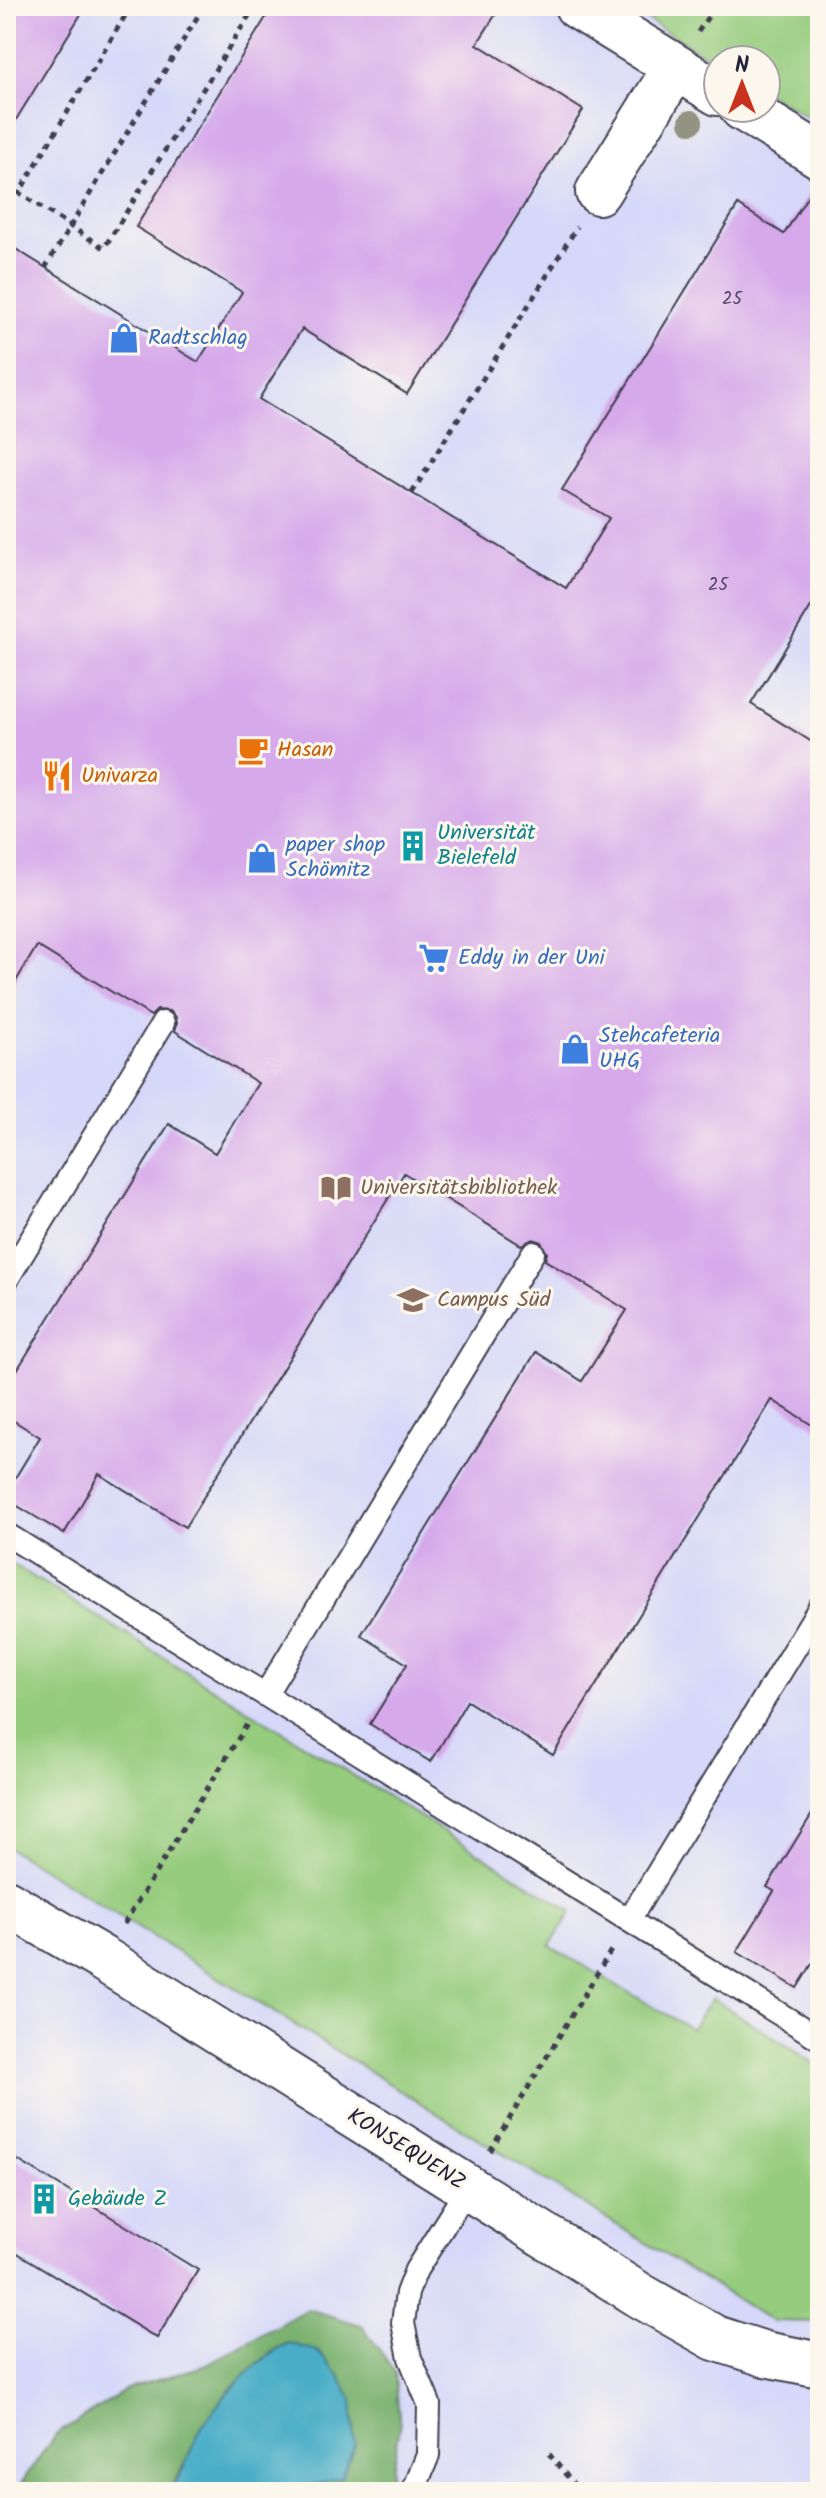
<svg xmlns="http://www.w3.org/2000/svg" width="826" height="2498" viewBox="0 0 826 2498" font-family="Kalam,sans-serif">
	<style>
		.built { fill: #d5d8f9; fill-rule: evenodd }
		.green { fill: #96cc7e; stroke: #5c775c; stroke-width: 2 }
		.forest { fill: #78b06d; stroke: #4d6954; stroke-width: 2 }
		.water { fill: #48adc7; stroke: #356881; stroke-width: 2 }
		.building { fill: #d6a9eb }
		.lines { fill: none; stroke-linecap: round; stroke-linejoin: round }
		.lane-casing { stroke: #413e4f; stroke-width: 26 }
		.street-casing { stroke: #413e4f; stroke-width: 48 }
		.path { stroke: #413e4f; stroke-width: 5; stroke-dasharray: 6 6; stroke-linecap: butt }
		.lane { stroke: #fff; stroke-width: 22 }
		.street { stroke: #fff; stroke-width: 44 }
		.path-bridge { stroke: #413e4f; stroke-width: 5; stroke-dasharray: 6 6; stroke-linecap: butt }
		.tree { fill: #929381 }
		.labels { text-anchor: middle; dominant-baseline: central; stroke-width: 6; stroke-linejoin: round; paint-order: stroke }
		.number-label { font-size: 18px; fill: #4f4467 }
		.shop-label { font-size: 22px; fill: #366cbe; stroke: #fbf7ec; text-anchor: start }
		.food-label { font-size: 22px; fill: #c56008; stroke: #fbf7ec; text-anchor: start }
		.culture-label { font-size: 22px; fill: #0d838f; stroke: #fbf7ec; text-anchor: start }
		.education-label { font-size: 22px; fill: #785e54; stroke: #fbf7ec; text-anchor: start }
		.street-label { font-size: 22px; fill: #22223b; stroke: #fbf7ec }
	</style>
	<rect width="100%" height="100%" fill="#fbf7ec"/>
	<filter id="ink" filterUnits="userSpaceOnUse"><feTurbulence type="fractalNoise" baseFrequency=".0125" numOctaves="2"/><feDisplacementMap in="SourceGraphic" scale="16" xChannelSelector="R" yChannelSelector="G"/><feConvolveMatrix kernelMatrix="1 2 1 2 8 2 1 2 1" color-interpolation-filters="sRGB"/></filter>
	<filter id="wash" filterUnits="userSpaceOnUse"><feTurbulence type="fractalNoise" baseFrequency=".006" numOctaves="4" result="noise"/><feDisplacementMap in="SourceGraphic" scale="32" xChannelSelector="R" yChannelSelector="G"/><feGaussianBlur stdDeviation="1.8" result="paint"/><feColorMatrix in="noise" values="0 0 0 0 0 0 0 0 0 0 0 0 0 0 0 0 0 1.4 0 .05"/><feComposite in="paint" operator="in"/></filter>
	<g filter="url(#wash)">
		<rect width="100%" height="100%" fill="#efdfbf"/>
		<path class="built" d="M6,6H820V2492H6ZM718,60H766V108H718Z"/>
		<path class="green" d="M625,6H820V125L766,92V60H718V63Z
			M6,1560L572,1911L550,1946L691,2029L712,1998L820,2067V2322L772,2321L6,1846Z"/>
		<path class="forest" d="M307,2309L362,2325L395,2372L400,2428L390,2480L378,2492H285L315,2485L288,2343L274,2350L231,2388L201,2428L184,2465L169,2490L165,2492H15L55,2435L129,2388L207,2365Z"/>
		<path class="water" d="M288,2343L317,2351L339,2375L352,2400L355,2445L341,2478L285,2492H165C186,2477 189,2447 202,2427C222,2396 255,2361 288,2343Z"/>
		<g id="blocks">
			<path class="building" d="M6,6H86L6,136Z
				M273,6H501L477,44L583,110L407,394L302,329L259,399L566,588L609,518L562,490L738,205L784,234L817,181H820V592L751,704L820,747V1430L772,1400L553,1755L467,1701L431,1762L398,1742L370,1724L407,1664L361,1635L536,1352L582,1381L627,1310L545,1260L547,1253L541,1242L533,1239L521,1245L404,1173L185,1527L99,1474L64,1534L6,1499V1493L40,1437L6,1416V1388L169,1124L215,1153L258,1083L175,1031L177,1024L176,1017L170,1011L157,1010L151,1016L37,946L6,998V243L198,362L242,292L136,227Z
				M820,1801V1951L797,1988L737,1952L774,1891L767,1887Z
				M6,2153L198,2270L157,2338L6,2246Z"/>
		</g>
	</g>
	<g filter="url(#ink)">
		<use href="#blocks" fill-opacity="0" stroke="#413e4f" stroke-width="2"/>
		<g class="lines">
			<g class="lane-casing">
				<path id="lane" d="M6,1281L163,1023
					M6,1534L820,2039
					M265,1695L533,1253
					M629,1920L820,1607
					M413,2492L428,2455L429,2404L410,2358L403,2323L407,2293L416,2270L467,2189"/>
			</g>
			<g class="street-casing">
				<path id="street" d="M577,6L718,93
					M742,108L820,156
					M598,192L676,67
					M6,1902L103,1959L641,2296L715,2338L765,2354L820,2365"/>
			</g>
			<path class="path" d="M131,6L19,193L104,248L255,6
				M698,32L715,6
				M412,493L577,227
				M124,1924L249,1721
				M490,2151L613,1947
				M549,2454L580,2492"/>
			<use href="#lane" class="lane"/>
			<use href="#street" class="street"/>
			<path class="path-bridge" d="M45,268L204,6"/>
		</g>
		<circle class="tree" cx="691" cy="122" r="12"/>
	</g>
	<defs>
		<g id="shop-bare" transform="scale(2.4)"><path d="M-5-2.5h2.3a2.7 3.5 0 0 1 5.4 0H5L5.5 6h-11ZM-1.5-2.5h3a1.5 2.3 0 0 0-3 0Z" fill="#3f7fe0" stroke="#fbf7ec" stroke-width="2.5" paint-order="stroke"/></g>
		<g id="cafe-bare" transform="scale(2.4)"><path d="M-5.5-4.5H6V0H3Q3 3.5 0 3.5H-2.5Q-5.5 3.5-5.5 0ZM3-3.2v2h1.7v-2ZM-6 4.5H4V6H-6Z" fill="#e8710a" stroke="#fbf7ec" stroke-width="2.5" paint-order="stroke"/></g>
		<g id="restaurant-bare" transform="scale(2.4)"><path d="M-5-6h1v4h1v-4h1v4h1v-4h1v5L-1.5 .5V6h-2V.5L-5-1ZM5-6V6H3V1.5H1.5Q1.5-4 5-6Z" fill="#e8710a" stroke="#fbf7ec" stroke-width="2.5" paint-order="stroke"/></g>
		<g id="building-bare" transform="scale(2.4)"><path d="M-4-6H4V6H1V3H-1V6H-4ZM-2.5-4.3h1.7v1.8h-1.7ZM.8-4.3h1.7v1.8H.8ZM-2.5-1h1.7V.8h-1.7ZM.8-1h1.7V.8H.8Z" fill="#0f9aa8" stroke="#fbf7ec" stroke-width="2.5" paint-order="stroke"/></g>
		<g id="supermarket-bare" transform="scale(2.4)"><path d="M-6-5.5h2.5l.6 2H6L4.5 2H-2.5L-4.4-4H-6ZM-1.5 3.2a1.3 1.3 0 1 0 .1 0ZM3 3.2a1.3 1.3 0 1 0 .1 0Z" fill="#3f7fe0" stroke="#fbf7ec" stroke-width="2.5" paint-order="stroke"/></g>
		<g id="library-bare" transform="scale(2.4)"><path d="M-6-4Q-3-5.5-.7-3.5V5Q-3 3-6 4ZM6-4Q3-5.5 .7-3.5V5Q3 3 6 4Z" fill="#8d6e63" stroke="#fbf7ec" stroke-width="2.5" paint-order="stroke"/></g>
		<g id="university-bare" transform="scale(2.4)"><path d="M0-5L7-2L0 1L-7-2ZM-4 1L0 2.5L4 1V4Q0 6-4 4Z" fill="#8d6e63" stroke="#fbf7ec" stroke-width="2.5" paint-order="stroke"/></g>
	</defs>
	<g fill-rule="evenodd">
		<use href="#shop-bare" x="124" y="338"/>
		<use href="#cafe-bare" x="253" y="750"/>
		<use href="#restaurant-bare" x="57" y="776"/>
		<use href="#building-bare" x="413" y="846"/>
		<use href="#shop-bare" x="262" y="858"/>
		<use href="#supermarket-bare" x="434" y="958"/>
		<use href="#shop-bare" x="575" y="1049"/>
		<use href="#library-bare" x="336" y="1188"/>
		<use href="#university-bare" x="413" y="1300"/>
		<use href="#building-bare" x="44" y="2199"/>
	</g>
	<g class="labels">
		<g class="number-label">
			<text x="732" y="299">25</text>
			<text x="718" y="585">25</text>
		</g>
		<g class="shop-label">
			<text x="148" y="338">Radtschlag</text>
			<text x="286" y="845">paper shop<tspan x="286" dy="25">Schömitz</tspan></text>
			<text x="458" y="958">Eddy in der Uni</text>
			<text x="599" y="1036">Stehcafeteria<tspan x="599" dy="25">UHG</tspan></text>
		</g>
		<g class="food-label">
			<text x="277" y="750">Hasan</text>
			<text x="81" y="776">Univarza</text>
		</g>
		<g class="culture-label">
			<text x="437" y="833">Universität<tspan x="437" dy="25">Bielefeld</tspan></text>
			<text x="68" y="2199">Gebäude Z</text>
		</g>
		<g class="education-label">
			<text x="360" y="1188">Universitätsbibliothek</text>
			<text x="437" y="1300">Campus Süd</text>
		</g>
		<g class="street-label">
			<text transform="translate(406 2150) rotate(32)">KONSEQUENZ</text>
		</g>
	</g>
	<rect width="826" height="2498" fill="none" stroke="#fbf7ec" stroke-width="32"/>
	<g transform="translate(742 84)"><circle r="38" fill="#fbf7ec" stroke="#a4a2a5" stroke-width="2"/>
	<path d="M0-6L14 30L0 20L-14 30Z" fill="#c8321e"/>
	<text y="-12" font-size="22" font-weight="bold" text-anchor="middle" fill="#22223b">N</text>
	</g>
</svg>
